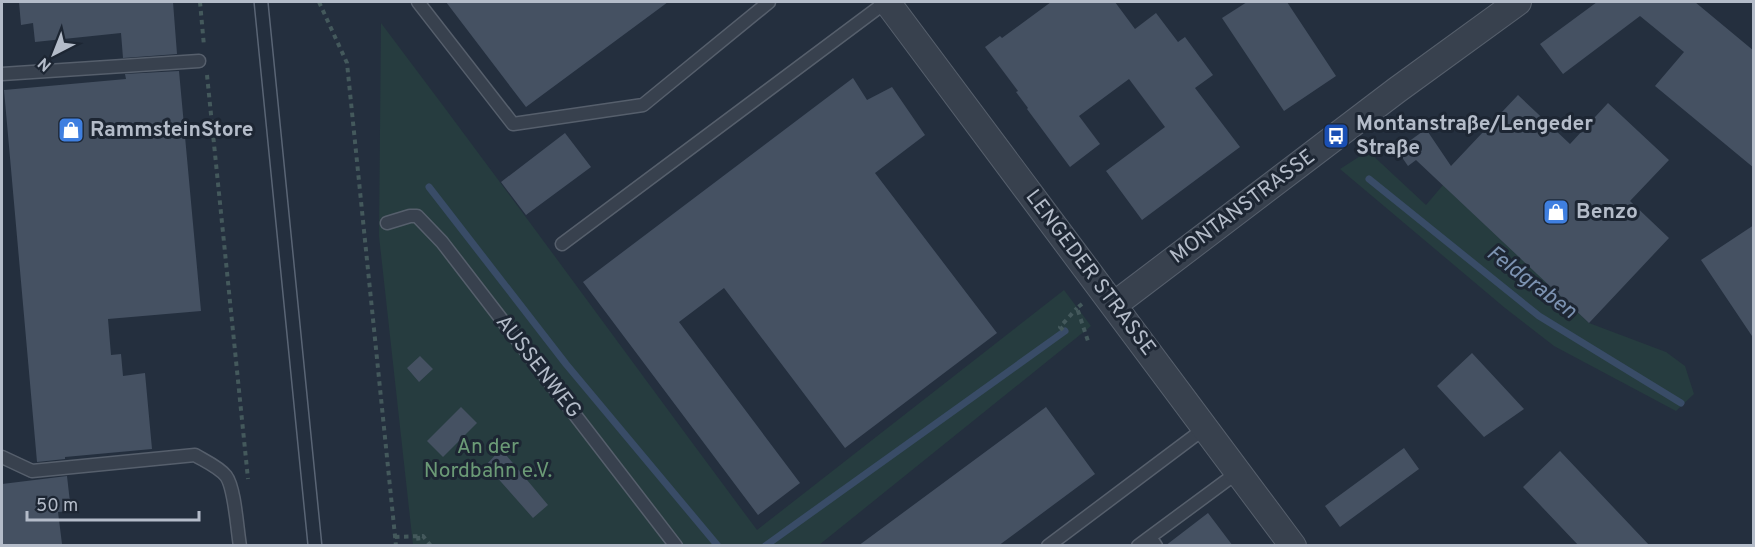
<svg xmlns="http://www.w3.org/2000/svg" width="1755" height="547" viewBox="0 0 1755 547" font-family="Overpass,sans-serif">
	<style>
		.green { fill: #263c3f }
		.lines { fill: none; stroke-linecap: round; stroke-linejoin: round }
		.stream { stroke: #394c67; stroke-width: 7 }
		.building { fill: #455162 }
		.lane-casing { stroke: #565f6c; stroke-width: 15 }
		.street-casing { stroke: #565f6c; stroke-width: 28 }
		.path { stroke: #44595c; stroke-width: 4; stroke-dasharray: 4.5 4.5; stroke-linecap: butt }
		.lane { stroke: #38414e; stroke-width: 12 }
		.street { stroke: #38414e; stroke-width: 26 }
		.tram { stroke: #5a6575; stroke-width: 1.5 }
		.labels { text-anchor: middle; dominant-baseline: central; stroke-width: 6; stroke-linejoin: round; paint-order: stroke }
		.poi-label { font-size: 21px; font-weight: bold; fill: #b4bcc9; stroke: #1d2633; text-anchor: start }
		.street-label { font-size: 21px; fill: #b4bcc9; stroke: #1d2633 }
		.park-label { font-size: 21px; fill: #6b9a76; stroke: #1d2633 }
		.water-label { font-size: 22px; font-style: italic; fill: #7c92b1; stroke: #1d2633 }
	</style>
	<rect width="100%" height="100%" fill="#242f3e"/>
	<path class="green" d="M381,23C508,191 631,361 757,530L1064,290L1091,326L819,545H413L379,236Z
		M1368,151L1426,205L1443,185L1589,323L1666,352L1685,366L1694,394L1676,411L1554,346L1505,308L1340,169Z"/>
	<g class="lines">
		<path class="stream" d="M1369,179L1539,316L1681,403
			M429,187L566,364L718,546
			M765,546L1065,331"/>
	</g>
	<path class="building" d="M19,2H173L177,54L123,58L121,33L35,42L33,23L21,25Z
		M446,2H668L526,107Z
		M1051,2H1115L1135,29L1156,13L1178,42L1185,37L1213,75L1195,88L1240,147L1142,220L1106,171L1165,127L1129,79L1079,116L1100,144L1070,167L1027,109L1028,108L1016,92L1018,91L985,47L1000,36L1002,38Z
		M1247,2H1287L1336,76L1284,111L1222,18Z
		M1597,2H1695L1754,51V168L1655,86L1684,52L1640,16L1563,74L1540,44Z
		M179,71L201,311L108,319L111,355L121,354L123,376L145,373L152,449L65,457V459L37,462L4,90L126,79L125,74Z
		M853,78L867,100L892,87L925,135L875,173L997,333L845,448L724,288L679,322L800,483L758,515L583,282Z
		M1518,95L1570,144L1608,103L1669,160L1630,201L1669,238L1589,323L1416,160L1408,166L1397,150L1426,129L1451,166Z
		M565,133L591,167L526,215L501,182Z
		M1754,225V339L1701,260Z
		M1472,353L1524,409L1484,437L1437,386Z
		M420,356L433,369L419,382L407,368Z
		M461,407L477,423L443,457L427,441Z
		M1046,407L1095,474L998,546H858Z
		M1404,448L1419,469L1340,527L1325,506Z
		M501,449L548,505L533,518L486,465Z
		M1560,451L1650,546H1579L1523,487Z
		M67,476L71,511L58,512L62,544L2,546V484Z
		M1208,513L1233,546H1165Z"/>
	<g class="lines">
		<g class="lane-casing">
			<path id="lane" d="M418,2L513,124L643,105L769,2
				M2,74L199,61
				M387,223L410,216H417L442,242L676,546
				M562,244L886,2
				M2,457L32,471L195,455C205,461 219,467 226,476C235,488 237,529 240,546
				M1048,546L1205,428
				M1138,546L1150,537
				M1156,546L1150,537L1238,472"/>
		</g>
		<g class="street-casing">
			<path id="street" d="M887,2L1293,546
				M1114,305L1397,90L1518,2"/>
		</g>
		<path class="path" d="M200,2L204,46
			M319,2L347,63L396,546
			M207,75L248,479
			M1082,304L1077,308L1089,344
			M1063,330L1060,327L1077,308
			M418,536L419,546
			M395,537L423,536L431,546"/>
		<use href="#lane" class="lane"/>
		<use href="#street" class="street"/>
		<path class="tram" d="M254,2L308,546
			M268,2L322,546"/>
	</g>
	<defs>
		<g id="shop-square" transform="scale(1.35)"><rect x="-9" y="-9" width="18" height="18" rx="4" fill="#3f7fe0" stroke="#1d2633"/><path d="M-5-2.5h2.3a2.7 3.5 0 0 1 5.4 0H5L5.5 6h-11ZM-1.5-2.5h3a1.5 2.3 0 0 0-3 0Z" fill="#fff"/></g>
		<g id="bus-square" transform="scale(1.35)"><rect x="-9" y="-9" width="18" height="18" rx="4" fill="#1a4fb4" stroke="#1d2633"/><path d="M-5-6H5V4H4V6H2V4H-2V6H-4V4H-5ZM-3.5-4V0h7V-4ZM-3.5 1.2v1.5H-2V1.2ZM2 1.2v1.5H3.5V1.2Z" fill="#fff"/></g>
	</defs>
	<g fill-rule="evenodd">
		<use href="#shop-square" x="71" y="130"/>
		<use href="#bus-square" x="1336" y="136"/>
		<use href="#shop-square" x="1556" y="212"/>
	</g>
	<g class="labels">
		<g class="poi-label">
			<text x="1356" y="124">Montanstraße/Lengeder<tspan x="1356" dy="24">Straße</tspan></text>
			<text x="90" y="130">RammsteinStore</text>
			<text x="1576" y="212">Benzo</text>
		</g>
		<g class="street-label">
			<text transform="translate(1243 207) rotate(-37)">MONTANSTRASSE</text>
			<text transform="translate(1090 273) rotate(53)">LENGEDER STRASSE</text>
			<text transform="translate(538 367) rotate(52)">AUSSENWEG</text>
		</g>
		<g class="park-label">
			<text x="488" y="447">An der<tspan x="488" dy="24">Nordbahn e.V.</tspan></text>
		</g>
		<g class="water-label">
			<text transform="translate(1531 283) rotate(37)">Feldgraben</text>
		</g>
	</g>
	<rect width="1755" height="547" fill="none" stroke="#b4bcc9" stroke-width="6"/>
	<g transform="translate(54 54) rotate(222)" stroke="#1d2633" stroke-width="4.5" paint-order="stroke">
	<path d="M0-4.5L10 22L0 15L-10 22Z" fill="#b4bcc9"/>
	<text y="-9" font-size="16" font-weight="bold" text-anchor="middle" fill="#b4bcc9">N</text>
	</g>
	<path d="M27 511v9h172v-9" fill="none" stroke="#b4bcc9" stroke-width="3"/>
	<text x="36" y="511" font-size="18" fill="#b4bcc9" stroke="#1d2633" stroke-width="4.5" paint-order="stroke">50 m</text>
</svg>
